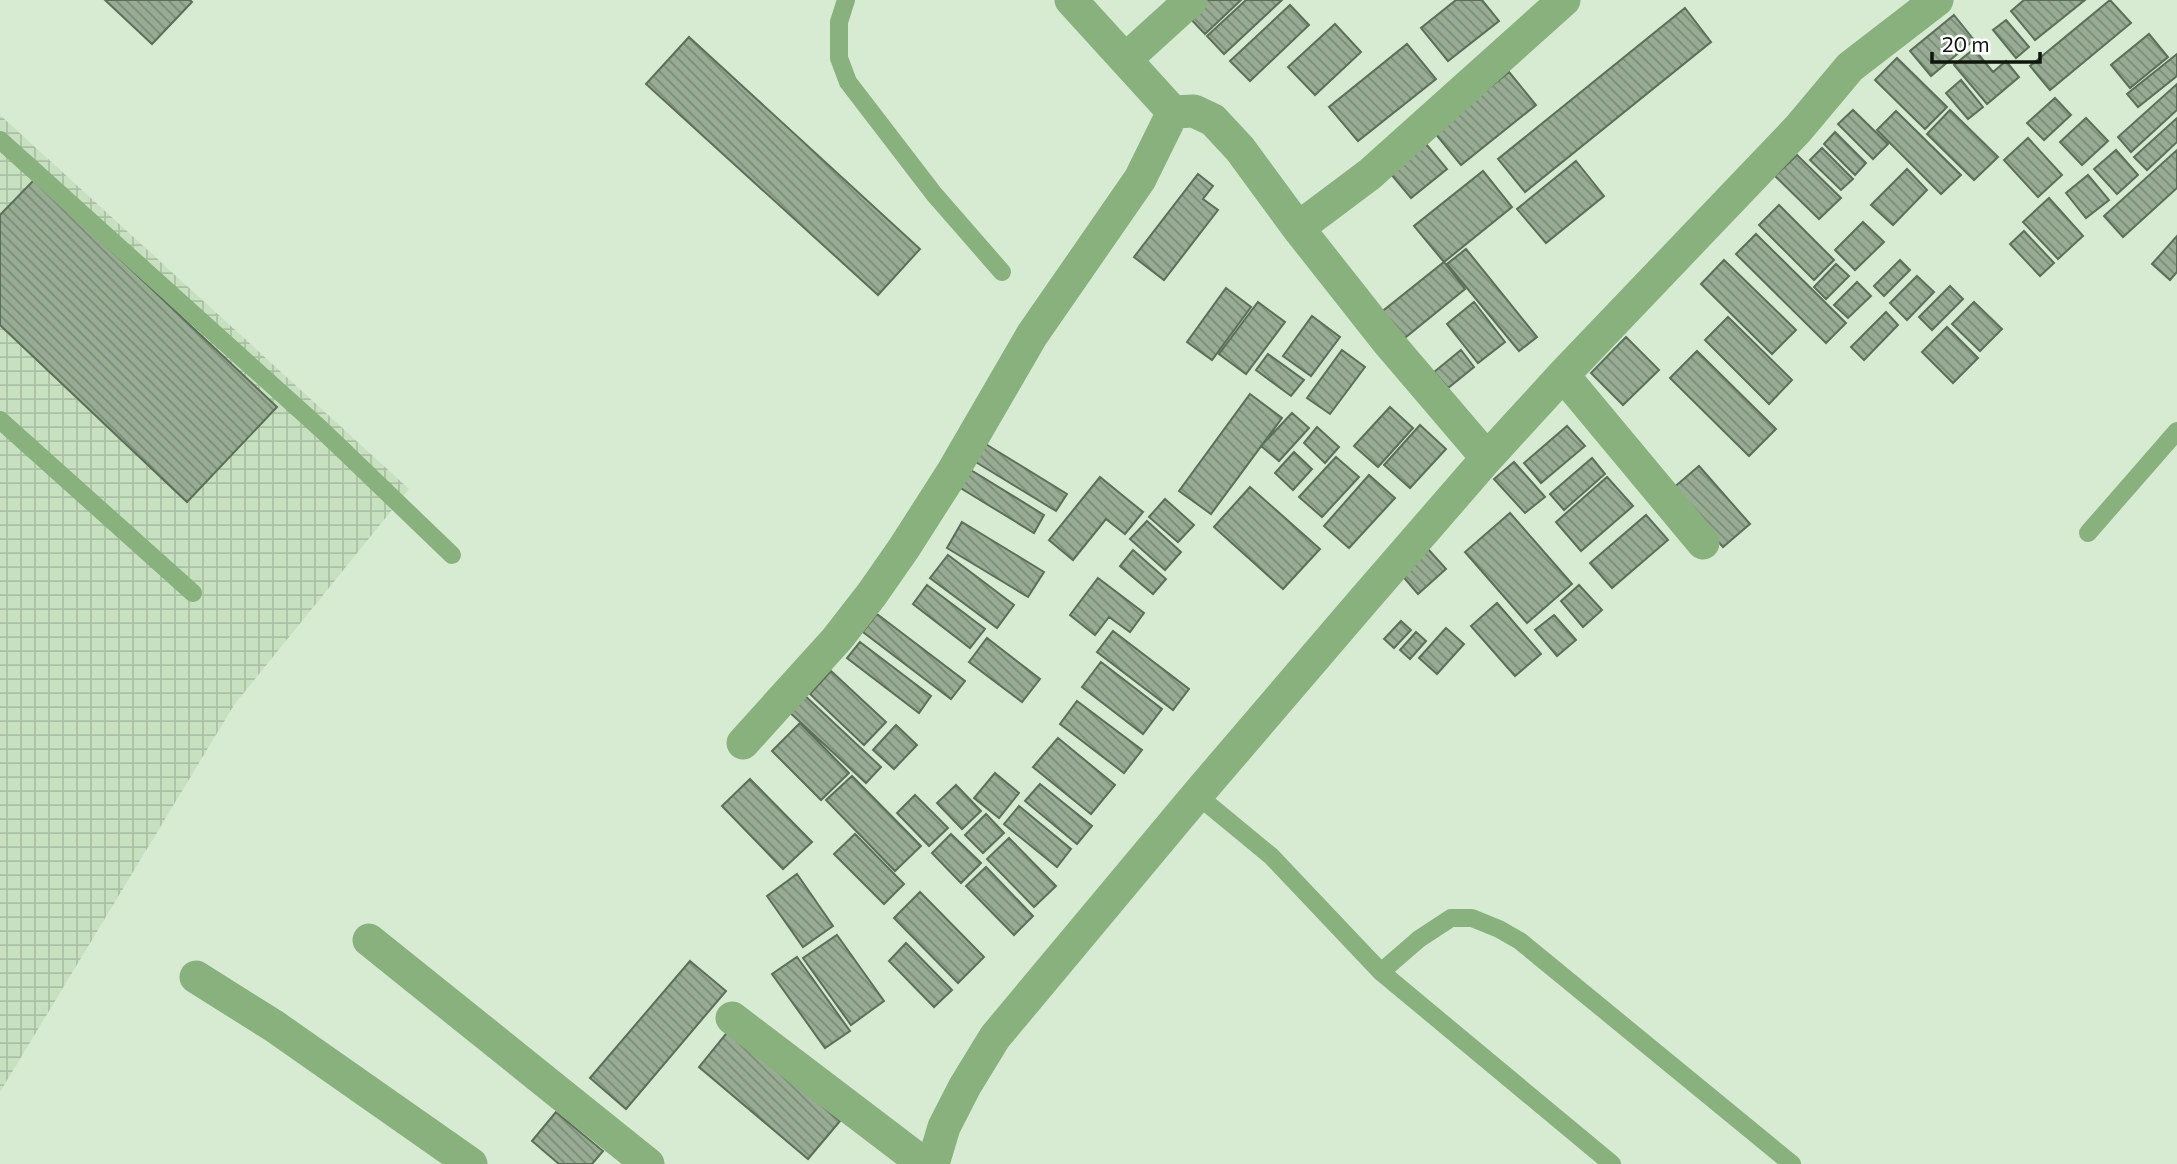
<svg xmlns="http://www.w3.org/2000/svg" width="2177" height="1164" viewBox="0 0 2177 1164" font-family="Commissioner,sans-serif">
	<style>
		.industrial { fill: url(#industrial-grid) }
		.building { fill: url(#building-back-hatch); stroke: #5c6f58; stroke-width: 2 }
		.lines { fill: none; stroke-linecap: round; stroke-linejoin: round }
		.lane { stroke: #88b17e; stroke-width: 18 }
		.street { stroke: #88b17e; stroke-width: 33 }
	</style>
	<defs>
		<pattern id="industrial-grid" width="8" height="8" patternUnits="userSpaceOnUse" patternTransform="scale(1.75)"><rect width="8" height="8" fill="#c7e1c0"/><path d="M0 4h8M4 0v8" fill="none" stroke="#aac0a4"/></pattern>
		<pattern id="building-back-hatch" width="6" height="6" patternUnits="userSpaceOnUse" patternTransform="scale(1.75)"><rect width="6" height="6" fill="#98ac93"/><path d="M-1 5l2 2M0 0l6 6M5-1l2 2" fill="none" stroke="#7a8b76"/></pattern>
	</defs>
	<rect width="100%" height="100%" fill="#d6ebd1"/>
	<path class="industrial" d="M0,115L409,489L234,705L0,1092Z"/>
	<path class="building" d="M105,0H190L192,2L152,44Z
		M1203,0H1241L1205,34L1187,15Z
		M1246,0H1282L1224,54L1207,36Z
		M1456,0H1482L1499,21L1448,61L1421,28Z
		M2024,0H2085L2035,40L2011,11Z
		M2110,0L2131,23L2050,90L2030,66Z
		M1290,5L1309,25L1250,81L1230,61Z
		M1685,8L1711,42L1525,192L1498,159Z
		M1954,15L1974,40L1931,76L1910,51Z
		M2006,20L2029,47L2016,58L1993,30Z
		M1335,24L1361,52L1315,95L1288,67Z
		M2149,34L2168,57L2130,88L2111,65Z
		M689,37L920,249L878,295L646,84Z
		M1407,44L1436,79L1358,141L1329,107Z
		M1974,49L1993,72L2006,61L2019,77L1987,104L1954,65Z
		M2177,54V76L2138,107L2127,94Z
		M1897,58L1947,107L1925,129L1875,80Z
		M1509,72L1536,105L1461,165L1434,132Z
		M1961,80L1983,107L1968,119L1946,93Z
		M2177,84V110L2131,152L2118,137Z
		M2055,98L2071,115L2044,140L2027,123Z
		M1853,110L1888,144L1873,159L1838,124Z
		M1950,110L1998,157L1974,180L1927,134Z
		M1896,111L1961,175L1941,194L1877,130Z
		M2086,118L2108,141L2082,165L2060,142Z
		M2177,118V142L2147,170L2134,157Z
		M1835,132L1866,163L1855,175L1824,144Z
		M2028,138L2062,175L2038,197L2004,160Z
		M1426,144L1447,169L1411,198L1390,173Z
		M1822,148L1853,179L1841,190L1810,160Z
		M2116,150L2138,175L2117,194L2094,169Z
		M2177,150V188L2123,237L2104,216Z
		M1797,155L1841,198L1819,219L1775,176Z
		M1576,161L1604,196L1546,243L1517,209Z
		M1907,169L1927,190L1893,225L1871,205Z
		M1483,171L1512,207L1444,262L1414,226Z
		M1198,174L1213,186L1203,199L1218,210L1164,280L1134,257Z
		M2088,175L2109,200L2086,218L2066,193Z
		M35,179L277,407L187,502L0,325V215Z
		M2049,198L2083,236L2058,259L2023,222Z
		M1779,205L1834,260L1814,280L1759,225Z
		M1863,222L1884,242L1855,270L1835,250Z
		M2024,231L2054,263L2040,276L2010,244Z
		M1756,234L1846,323L1826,343L1736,254Z
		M2177,236V272L2170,280L2152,264Z
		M1466,249L1537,337L1519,351L1447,264Z
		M1724,260L1796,330L1772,354L1701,284Z
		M1900,260L1910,270L1884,296L1874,286Z
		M1444,262L1465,289L1401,341L1379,314Z
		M1836,264L1849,276L1826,299L1814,287Z
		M1917,276L1934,292L1907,320L1890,303Z
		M1857,282L1871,296L1848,318L1834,305Z
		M1950,286L1963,299L1932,330L1919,317Z
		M1226,288L1251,307L1212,360L1187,342Z
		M1258,302L1285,322L1246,374L1219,354Z
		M1474,302L1505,342L1478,363L1447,324Z
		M1974,302L2002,329L1980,351L1952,324Z
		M1886,312L1898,325L1864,360L1851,347Z
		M1312,316L1340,337L1311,376L1283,356Z
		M1728,317L1792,380L1769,404L1705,340Z
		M1947,327L1978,358L1953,383L1922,352Z
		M1626,337L1659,370L1623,405L1591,373Z
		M1342,350L1365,367L1330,414L1307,398Z
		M1461,350L1474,367L1448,388L1434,372Z
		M1697,351L1776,429L1749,456L1670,378Z
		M1268,354L1304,380L1291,396L1256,370Z
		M1250,394L1282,418L1211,514L1179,491Z
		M1390,407L1413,428L1378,467L1354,446Z
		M1292,413L1309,428L1279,461L1261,446Z
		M1420,425L1446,449L1410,488L1384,465Z
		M1567,426L1585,446L1541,483L1524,463Z
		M1317,427L1339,447L1325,463L1304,443Z
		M984,443L1067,494L1056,511L974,461Z
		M1294,452L1312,469L1293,490L1275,473Z
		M1336,457L1359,477L1322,517L1299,497Z
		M1592,458L1605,474L1564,510L1550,494Z
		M1514,462L1545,497L1525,513L1494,479Z
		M1699,466L1750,524L1723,547L1672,489Z
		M966,467L1044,515L1034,533L954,484Z
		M1369,475L1395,498L1349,548L1324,526Z
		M1100,477L1143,512L1125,534L1106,519L1073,560L1049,540Z
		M1607,477L1633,506L1581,551L1556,522Z
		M1250,487L1320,549L1283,589L1214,527Z
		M1165,499L1194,525L1178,542L1149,517Z
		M1510,513L1572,584L1527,623L1465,552Z
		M1646,515L1668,540L1612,588L1590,563Z
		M1147,521L1181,552L1165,570L1130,539Z
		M962,522L1044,572L1028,597L947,548Z
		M1428,549L1446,569L1418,594L1400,573Z
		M1133,550L1166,579L1153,594L1120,566Z
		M948,555L1014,605L997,628L930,578Z
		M1098,578L1144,613L1130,632L1109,617L1095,635L1070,615Z
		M927,585L985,629L970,648L913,604Z
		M1579,585L1602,610L1583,627L1561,601Z
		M1497,603L1541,654L1515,676L1471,626Z
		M877,614L965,681L951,699L863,632Z
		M1554,615L1576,640L1557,656L1535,630Z
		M1401,621L1411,630L1394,648L1384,639Z
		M1446,628L1464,644L1437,674L1419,658Z
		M1113,631L1189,689L1173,710L1097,652Z
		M1416,632L1426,641L1410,659L1400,650Z
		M987,638L1040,679L1022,702L969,662Z
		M860,642L931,696L919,713L847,658Z
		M1101,662L1162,709L1143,734L1082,687Z
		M831,671L886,722L864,745L810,694Z
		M802,693L881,767L866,783L787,710Z
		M1077,701L1142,750L1124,773L1060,724Z
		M800,723L849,773L821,800L772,751Z
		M896,725L917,745L894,769L873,750Z
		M1058,738L1115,785L1091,814L1033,767Z
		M995,773L1019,793L999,818L974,798Z
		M852,776L921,846L895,871L826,800Z
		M750,779L812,842L783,869L722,806Z
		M1040,784L1092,826L1077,844L1025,801Z
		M956,785L981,811L962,829L937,803Z
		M915,795L948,828L929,846L897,813Z
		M1019,806L1071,849L1057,867L1004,824Z
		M986,814L1004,833L983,853L965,835Z
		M855,834L904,884L884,904L834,854Z
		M951,834L981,863L961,883L932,853Z
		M1009,838L1056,886L1034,907L987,859Z
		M986,867L1033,916L1014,935L966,886Z
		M797,874L833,926L803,947L767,896Z
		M920,892L984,957L958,983L894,918Z
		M837,935L884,1001L851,1025L803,958Z
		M906,943L952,990L934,1007L889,961Z
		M797,957L850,1031L825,1048L772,974Z
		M690,961L726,991L626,1109L590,1078Z
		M730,1029L840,1121L808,1159L699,1067Z
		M556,1112L603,1151L592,1164H559L532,1141Z"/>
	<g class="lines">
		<path class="lane" d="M846,0L839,22V58L848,82L934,194L1002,272
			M0,140L322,430L452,555
			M0,420L193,593
			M2088,533L2177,431
			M1197,795L1271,856L1381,972L1612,1164
			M1381,972L1419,939L1451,918H1472L1499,929L1520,941L1792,1164"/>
		<path class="street" d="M1071,0L1173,112L1194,111L1213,120L1240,149L1298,228L1388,342L1487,458
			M1126,59L1191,0
			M1298,228L1370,174L1564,0
			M1563,375L1703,543
			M743,743L837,639L872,594L904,548L952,473L1032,335L1140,179L1173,112
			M369,940L648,1164
			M196,977L274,1026L471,1164
			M732,1018L924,1164
			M933,1164L944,1127L965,1086L995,1037L1197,795L1363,601L1487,458L1563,375L1798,129L1850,67L1937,0"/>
	</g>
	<path d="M1932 52v10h108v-10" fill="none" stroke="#0e160d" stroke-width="3.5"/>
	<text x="1942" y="52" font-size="21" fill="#0e160d" stroke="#ffffff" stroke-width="5" paint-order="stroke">20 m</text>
</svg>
